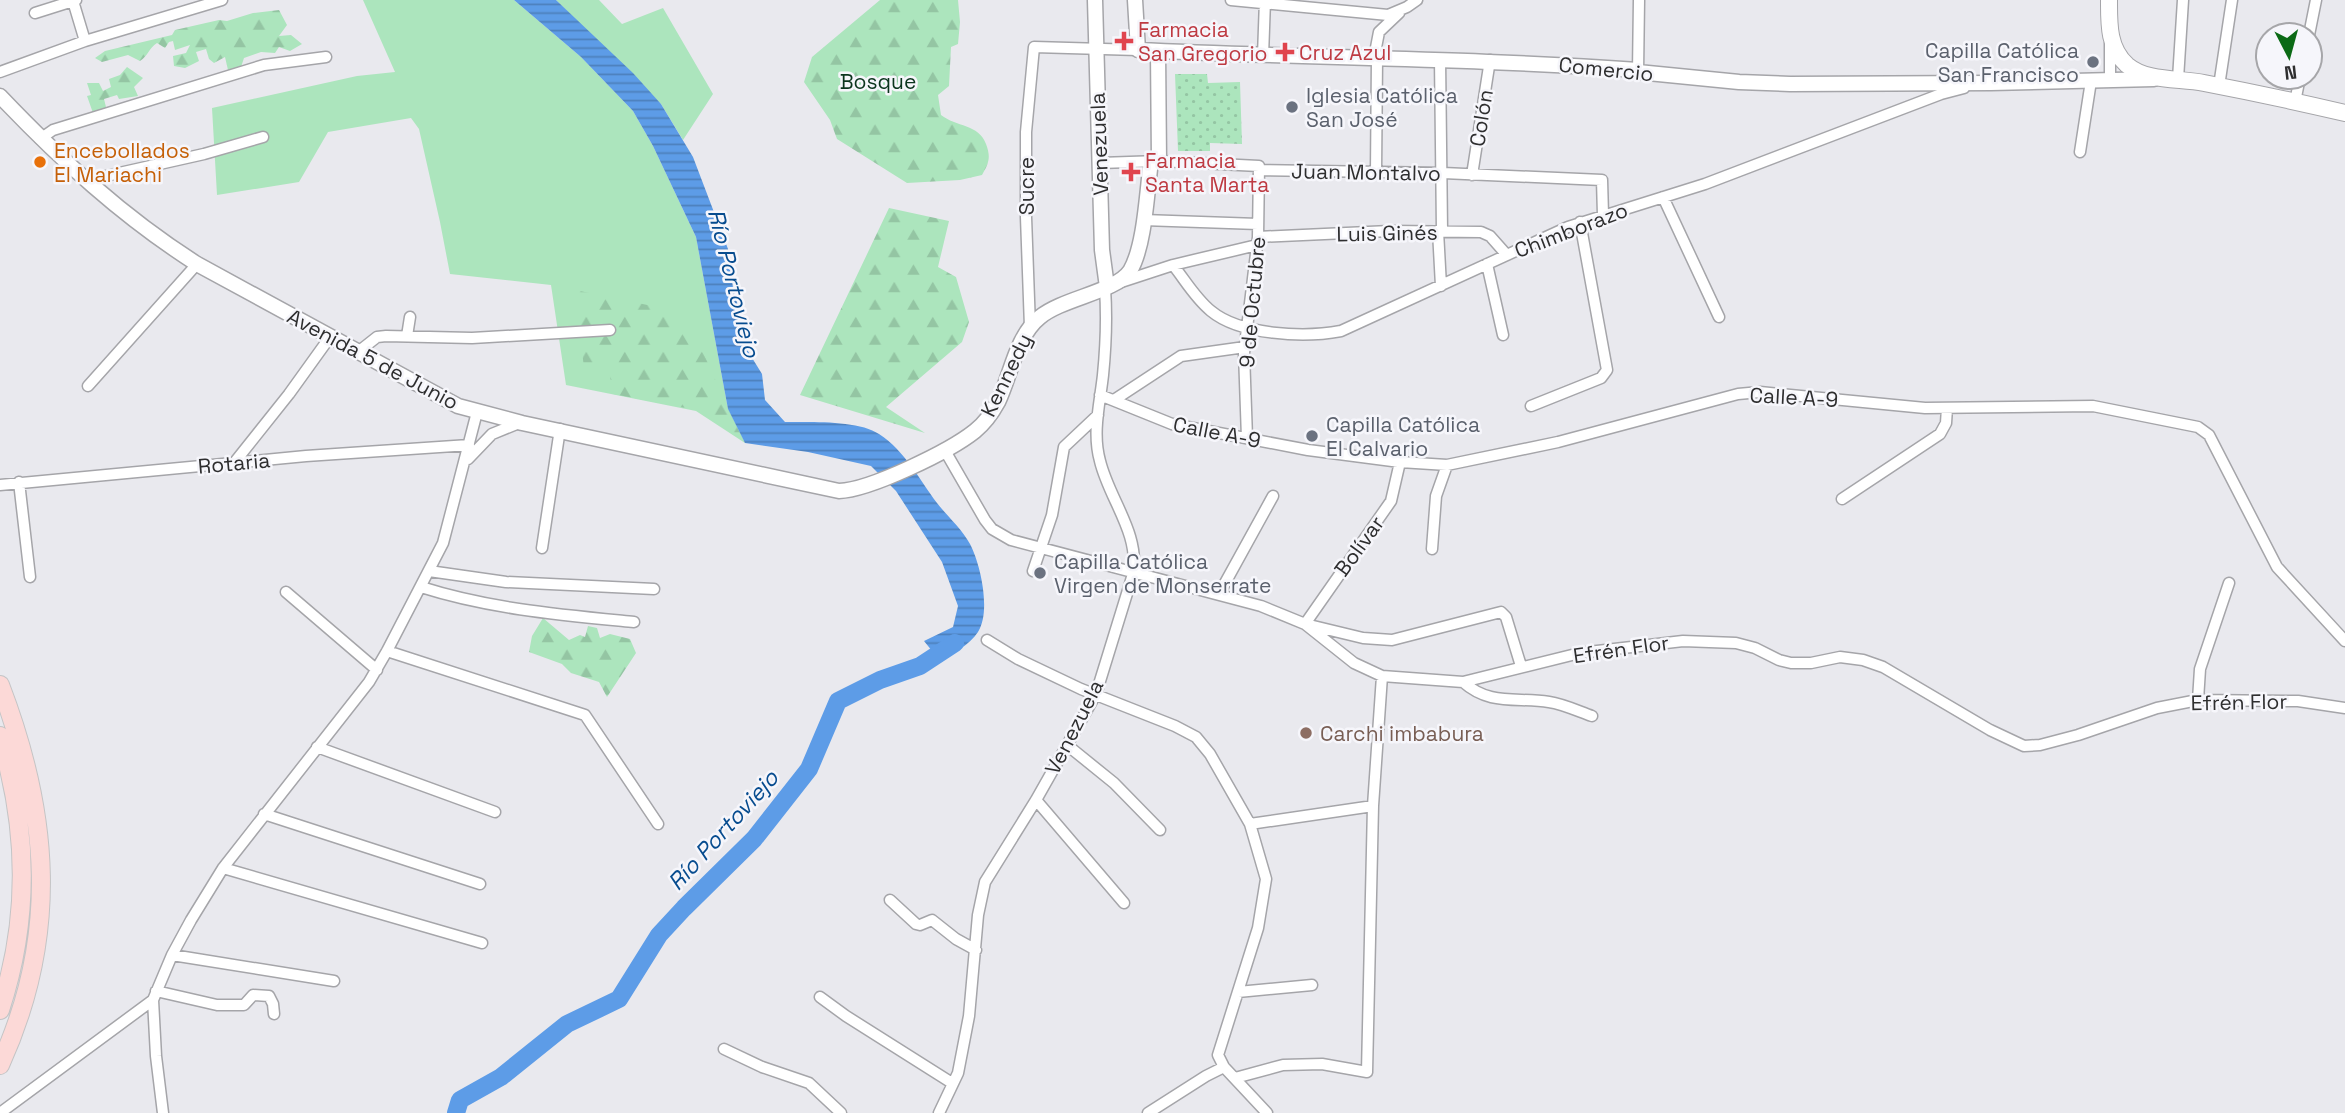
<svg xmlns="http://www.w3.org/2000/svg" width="2345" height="1113" viewBox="0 0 2345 1113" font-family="'Space Grotesk',sans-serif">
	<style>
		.grass { fill: #ace5bd }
		.forest { fill: url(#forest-firs) }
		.park { fill: url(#park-dots) }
		.water { fill: url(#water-rules) }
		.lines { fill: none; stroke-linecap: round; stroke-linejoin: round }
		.river { stroke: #5d9ce7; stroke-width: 18 }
		.minor-casing { stroke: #a5a5a9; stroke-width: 13 }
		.tertiary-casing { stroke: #a5a5a9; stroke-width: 17 }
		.secondary-casing { stroke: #a5a5a9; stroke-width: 18 }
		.primary-casing { stroke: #c4c4c5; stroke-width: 20 }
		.minor { stroke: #fff; stroke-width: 10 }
		.tertiary { stroke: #fff; stroke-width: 14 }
		.secondary { stroke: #fff; stroke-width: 16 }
		.primary { stroke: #fcd9d7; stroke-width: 18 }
		.health-dot { fill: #e0444e; stroke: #f6f6fb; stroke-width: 2.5 }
		.worship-dot { fill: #6b7280; stroke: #f6f6fb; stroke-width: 2.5 }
		.food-dot { fill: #e8710a; stroke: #f6f6fb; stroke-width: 2.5 }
		.education-dot { fill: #8d6e63; stroke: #f6f6fb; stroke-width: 2.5 }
		.labels { text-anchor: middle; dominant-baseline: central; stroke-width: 5; stroke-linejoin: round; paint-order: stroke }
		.health-label { font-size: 21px; fill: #be3a42; stroke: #f6f6fb; text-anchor: start }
		.worship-label { font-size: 21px; fill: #5b616d; stroke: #f6f6fb; text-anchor: start }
		.street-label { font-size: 21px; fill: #2e2e2f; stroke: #f6f6fb }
		.park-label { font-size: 21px; fill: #0b351d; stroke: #f6f6fb }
		.food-label { font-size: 21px; fill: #c56008; stroke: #f6f6fb; text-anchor: start }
		.education-label { font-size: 21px; fill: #785e54; stroke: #f6f6fb; text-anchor: start }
		.water-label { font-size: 23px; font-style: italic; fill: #074c8f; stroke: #f6f6fb }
	</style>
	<defs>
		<pattern id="forest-firs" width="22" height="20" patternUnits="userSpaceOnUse" patternTransform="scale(1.75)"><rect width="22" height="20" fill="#ace5bd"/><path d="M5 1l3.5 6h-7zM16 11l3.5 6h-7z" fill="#94c5a3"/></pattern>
		<pattern id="park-dots" width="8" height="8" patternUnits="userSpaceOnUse" patternTransform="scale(1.75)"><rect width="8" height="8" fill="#ace5bd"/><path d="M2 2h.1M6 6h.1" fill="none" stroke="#94c5a3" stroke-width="1.8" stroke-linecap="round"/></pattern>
		<pattern id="water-rules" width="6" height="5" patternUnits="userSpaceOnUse" patternTransform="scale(1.75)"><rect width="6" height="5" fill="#5d9ce7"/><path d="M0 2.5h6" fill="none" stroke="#4d80bc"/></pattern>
	</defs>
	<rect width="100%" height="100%" fill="#e9e9ee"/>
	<path class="grass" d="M363,0H514L581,57L633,111L653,146L696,237L728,409L745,443L696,411L566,385L551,285L450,274L440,222L419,129L411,118L328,132L299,182L217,195L212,108L357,76L395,72Z
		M556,0H599L622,24L663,8L713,94L683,140L661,104Z"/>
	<path class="forest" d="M880,0H958L960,22L958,44L951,47L949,86L938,95L941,115C956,127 979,124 986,144C991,157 989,163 982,175L960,180L907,183L837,139L830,120L804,82L812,57Z
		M279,10L287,25L279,36L291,35L302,44L290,51L279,47L275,53L261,52L244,58L241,67L228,70L225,57L214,63L209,59L206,49L196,52L199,61L185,68L174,66L173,56L186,53L190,45L175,50L173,41L169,42L165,48L157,43C149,48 148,56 140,61L128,55L102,62L95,58L105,51L172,35L175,30L219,20L227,21L253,13Z
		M127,67L143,78L134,87L138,96L119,99L117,95L104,99L107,111L93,113L87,96L91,95L87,83H99L103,91L111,87L109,79L120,75Z
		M889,208L949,221L938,267L956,277L969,322L962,342L886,407L925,433L800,395Z
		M575,290L686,313L728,409L745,443L712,413L613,394L607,358H595L592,366L584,368Z
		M543,618L569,640L580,635L585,637L588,626L597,628L600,638L610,634L630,639L636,653L607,697L599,682L571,673L562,664L529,652L532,636Z"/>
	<path class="park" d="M1175,74H1207L1208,83L1240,82L1242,144L1210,143V151H1178Z"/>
	<path class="water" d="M514,0H556L633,73L661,104L693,157L728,249L733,288L745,332L746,348L762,374L765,400L785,422C809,422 859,420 879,434C905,451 919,479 937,503C947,516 962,529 970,544C981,565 991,612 978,632C970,644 953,654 941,662L924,641L953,627L958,606L942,562L896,491L871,466L808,452L745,443L728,409L696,237L653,146L633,111L581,57Z"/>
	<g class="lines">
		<path class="river" d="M456,1113L460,1100L501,1077L567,1024L619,999L659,935L684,908L754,839L809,769L838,701L880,680L920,666L955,643"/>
		<g class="minor-casing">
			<path id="minor" d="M76,0L73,1L85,41
				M1231,0L1388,15L1407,7L1417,0
				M35,13L73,1
				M2309,35L2316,0
				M2110,44V80
				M1263,56L1265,0
				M1374,58L1379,32L1399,13
				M1440,59L1442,231
				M0,72L85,41L222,0
				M1638,72L1639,0
				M2178,79L2183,0
				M2219,86L2232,0
				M2295,102L2300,77
				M40,139L53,130L264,65L326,57
				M2080,152L2091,81
				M1100,163L1159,161L1259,166V170L1443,173L1602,180L1603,215
				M1376,172L1377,58
				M1472,175L1490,60
				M91,186L106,176L204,154L263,137
				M1663,197L1719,317
				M1143,220L1258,224
				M1438,231L1441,286
				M1258,237L1390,231L1481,232L1490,236L1506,254
				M1487,264L1503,335
				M1173,265C1185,280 1195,298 1211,311C1240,335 1304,338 1341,331L1568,227L1705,184L1941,94L1964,88
				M1121,282L1173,265L1257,245
				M1030,327L1026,217V132L1034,47L1138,50
				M407,336L410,317
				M358,352L377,337L386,336L472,338L610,330
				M88,386L197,264
				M1100,395L1172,424L1308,450L1400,462L1447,465L1558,442L1738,394L1760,392L1925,408L2093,406L2198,427L2209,435L2277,567L2345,641
				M1114,400L1181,356L1245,347
				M1531,406L1601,378L1607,370L1580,222
				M1247,438L1244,353L1258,237L1259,166
				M944,449L985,520L992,529L1011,540L1261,606L1305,624L1354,663L1382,676L1463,682L1580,653L1683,641L1736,643L1755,648L1779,660L1791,663H1811L1840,657L1863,660L1883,667L1990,730L2024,746L2040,745L2078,735L2157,708L2198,700L2298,701L2345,708
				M468,459L492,434L519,423
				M1400,462L1391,501L1305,624L1363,638L1392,640L1501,612L1506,617L1521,666
				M234,463L289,394L330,337
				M19,482L30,577
				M0,485L306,456L469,445
				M1842,499L1940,434L1946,423L1947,408
				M542,548L560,429
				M1432,549L1436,496L1447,465
				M429,571L506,582L654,589
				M1033,571L1052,515L1064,447L1098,415
				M421,587C490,609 562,615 634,622
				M286,592L377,670
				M1219,594L1273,496
				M987,640L1018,659L1081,689L1175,726L1196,737L1210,754L1250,824L1266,879L1258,928L1218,1055L1224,1067L1267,1113
				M387,651L585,715L658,824
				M1463,682C1490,706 1516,697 1549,702C1563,704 1578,711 1592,716
				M2198,700L2200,669L2229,583
				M1067,745L1114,783L1160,830
				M317,747L495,812
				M1036,800L1124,903
				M264,814L480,884
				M1250,824L1373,806
				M223,868L482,943
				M890,900L916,924L920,925L932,920L956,939L976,950
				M172,955L334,981
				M156,991L217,1005H244L253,995L269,996L273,1004L274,1014
				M1238,992L1312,985
				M820,997L846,1016L952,1083
				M153,1000L156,1056L163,1113
				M724,1049L762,1067L809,1083L841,1113
				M1235,1078L1283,1065L1322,1064L1367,1072L1373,806L1382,676
				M0,1113L153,1000L172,955L191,920L223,868L369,682L387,651L443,543L477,412
				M939,1113L958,1073L969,1016L978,915L985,882L1036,800L1096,694L1133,574C1140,533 1109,499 1100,461C1092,433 1100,403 1103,375C1106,345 1107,317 1105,288
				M1148,1113L1206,1076L1224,1067"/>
		</g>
		<g class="tertiary-casing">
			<path id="tertiary" d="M1095,0L1102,250L1107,287
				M1135,0L1138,50C1305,58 1471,58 1638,70V72L1739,82L1790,84L1991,83L2154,79
				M0,96C60,159 123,217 197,264L458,406L522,423L839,491C870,490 950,451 975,431C985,423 992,413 998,402C1011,375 1016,336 1040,317C1063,298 1116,292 1130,271C1145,246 1147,190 1151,161H1159L1158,51"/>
		</g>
		<g class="secondary-casing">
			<path id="secondary" d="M2109,0C2109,23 2108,48 2127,65C2147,82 2179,78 2204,83C2251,92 2298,102 2345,113"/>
		</g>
		<g class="primary-casing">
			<path id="primary" d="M0,685C50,815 59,936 0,1065
				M0,736C28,827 30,919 0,1010"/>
		</g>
		<use href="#minor" class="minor"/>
		<use href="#tertiary" class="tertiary"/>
		<use href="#secondary" class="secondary"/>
		<use href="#primary" class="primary"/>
	</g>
	<g class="health-dot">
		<path d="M1120.5 30.5h7v7h7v7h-7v7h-7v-7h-7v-7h7z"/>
		<path d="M1281.5 41.5h7v7h7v7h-7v7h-7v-7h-7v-7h7z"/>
		<path d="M1127.5 161.5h7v7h7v7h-7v7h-7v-7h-7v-7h7z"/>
	</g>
	<g class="worship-dot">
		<circle cx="2093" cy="62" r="7"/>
		<circle cx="1292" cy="107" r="7"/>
		<circle cx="1312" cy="436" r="7"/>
		<circle cx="1040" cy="573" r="7"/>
	</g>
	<circle class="food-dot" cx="40" cy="162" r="7"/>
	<circle class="education-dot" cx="1306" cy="733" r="7"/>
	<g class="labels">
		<g class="health-label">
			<text x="1138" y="29">Farmacia<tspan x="1138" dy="24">San Gregorio</tspan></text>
			<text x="1299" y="52">Cruz Azul</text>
			<text x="1145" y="160">Farmacia<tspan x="1145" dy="24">Santa Marta</tspan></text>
		</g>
		<g class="worship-label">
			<text x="2079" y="50" text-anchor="end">Capilla Católica<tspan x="2079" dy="24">San Francisco</tspan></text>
			<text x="1306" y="95">Iglesia Católica<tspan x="1306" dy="24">San José</tspan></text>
			<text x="1326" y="424">Capilla Católica<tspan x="1326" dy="24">El Calvario</tspan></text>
			<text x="1054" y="561">Capilla Católica<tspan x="1054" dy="24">Virgen de Monserrate</tspan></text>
		</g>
		<g class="street-label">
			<text transform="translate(1606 69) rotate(6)">Comercio</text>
			<text transform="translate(1481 118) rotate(-81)">Colón</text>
			<text transform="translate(1099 144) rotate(-92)">Venezuela</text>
			<text transform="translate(1366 172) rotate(1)">Juan Montalvo</text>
			<text transform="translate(1026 186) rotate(-90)">Sucre</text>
			<text transform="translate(1571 230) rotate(-21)">Chimborazo</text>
			<text transform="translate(1387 233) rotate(-1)">Luis Ginés</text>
			<text transform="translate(1252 302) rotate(-85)">9 de Octubre</text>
			<text transform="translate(373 359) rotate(28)">Avenida 5 de Junio</text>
			<text transform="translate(1006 375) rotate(-64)">Kennedy</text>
			<text transform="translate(1794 397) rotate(3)">Calle A-9</text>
			<text transform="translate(1217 432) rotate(11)">Calle A-9</text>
			<text transform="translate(234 463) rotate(-5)">Rotaria</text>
			<text transform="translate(1359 546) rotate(-54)">Bolívar</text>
			<text transform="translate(1621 649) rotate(-8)">Efrén Flor</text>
			<text transform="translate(2239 702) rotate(-1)">Efrén Flor</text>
			<text transform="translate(1074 727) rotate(-63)">Venezuela</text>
		</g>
		<g class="park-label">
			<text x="878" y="81">Bosque</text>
		</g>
		<g class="food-label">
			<text x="54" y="150">Encebollados<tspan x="54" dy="24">El Mariachi</tspan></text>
		</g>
		<g class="education-label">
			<text x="1320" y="733">Carchi imbabura</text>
		</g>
		<g class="water-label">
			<text transform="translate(734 283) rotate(76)">Río Portoviejo</text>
			<text transform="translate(723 830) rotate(-48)">Río Portoviejo</text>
		</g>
	</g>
	<g transform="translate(2289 56) rotate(174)"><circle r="33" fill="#f6f6fb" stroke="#a6a6a9" stroke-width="2"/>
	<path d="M0-5L12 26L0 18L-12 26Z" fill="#0b6a15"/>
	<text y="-10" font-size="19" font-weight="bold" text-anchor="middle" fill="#2e2e2f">N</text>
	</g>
</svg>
